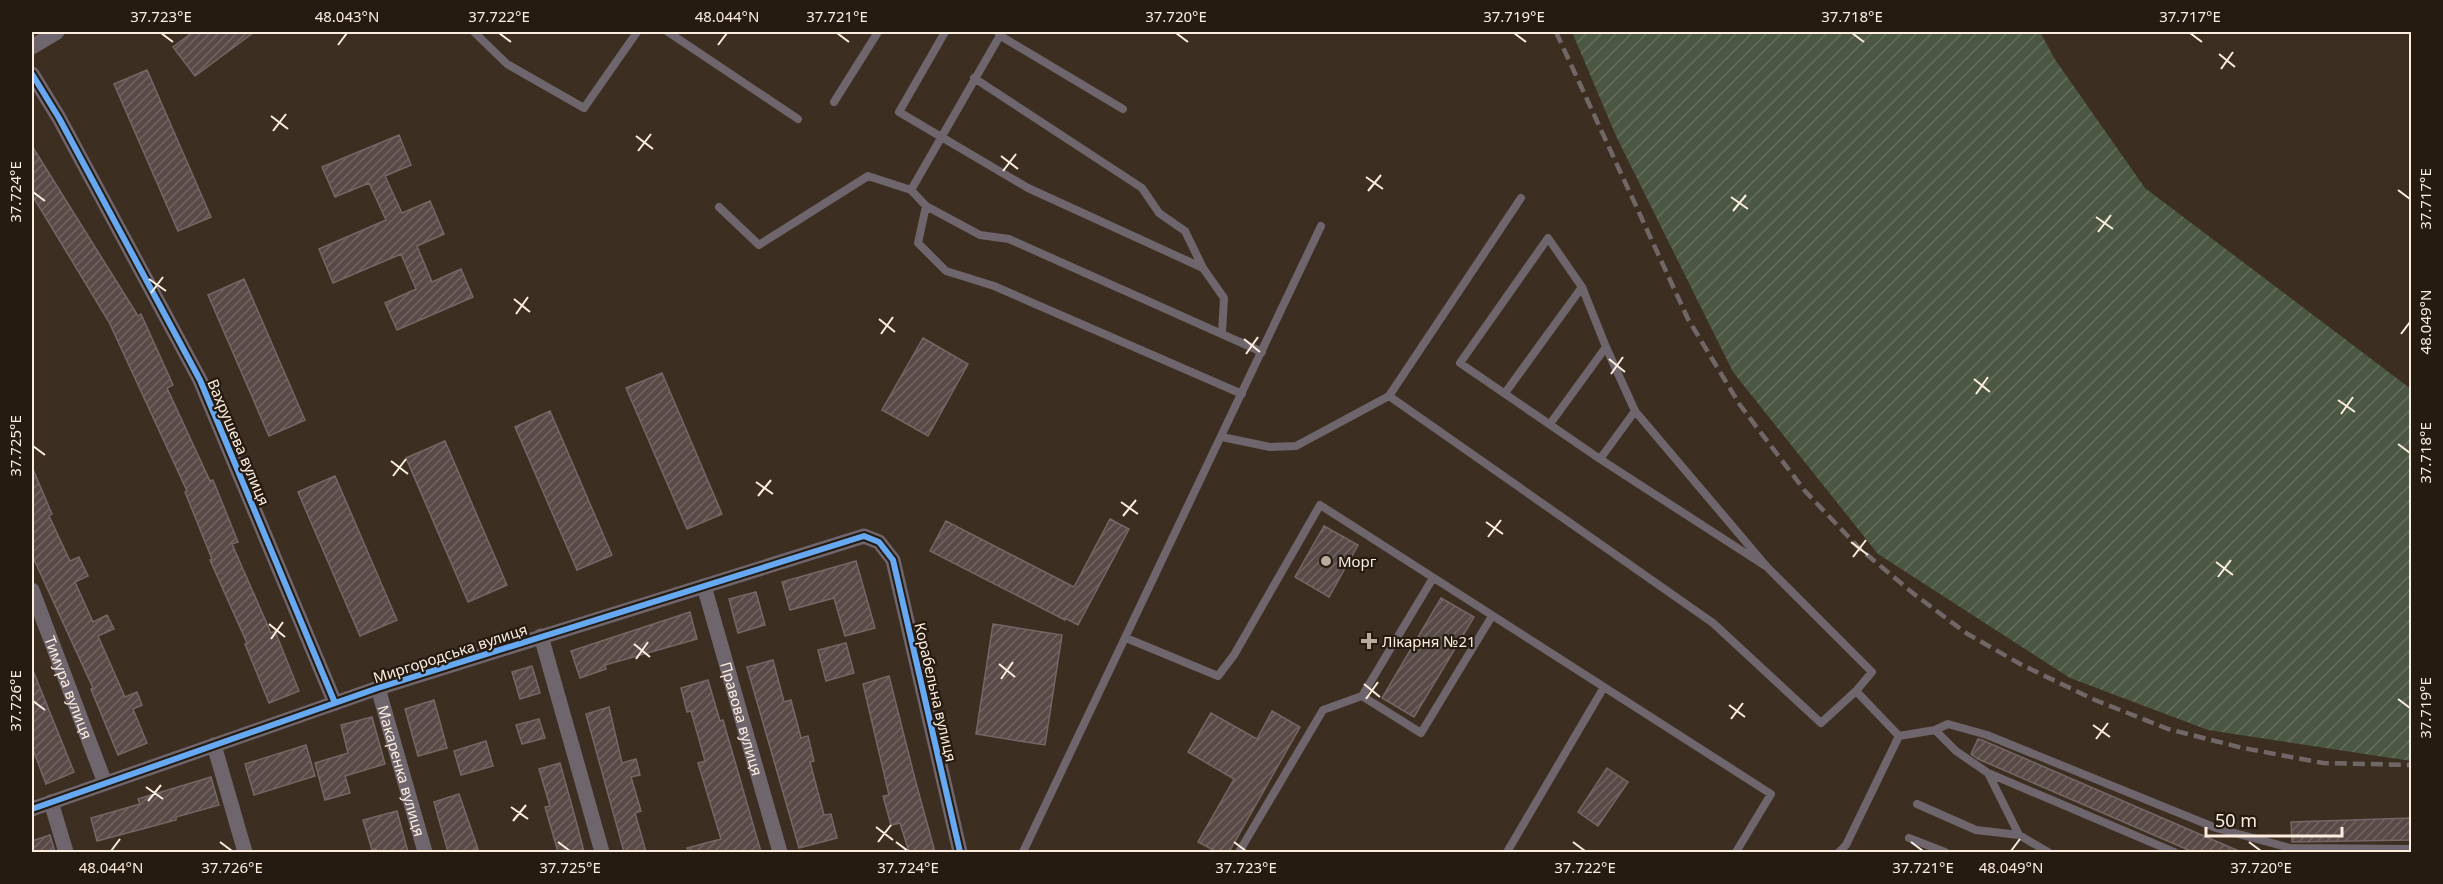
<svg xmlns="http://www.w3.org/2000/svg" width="2443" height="884" viewBox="0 0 2443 884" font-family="'Noto Sans',sans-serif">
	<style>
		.garden { fill: url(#garden-furrows) }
		.building { fill: url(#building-hatch); stroke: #746765; stroke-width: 1.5 }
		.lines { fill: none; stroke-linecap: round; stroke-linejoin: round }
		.lane { stroke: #6f656c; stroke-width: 8 }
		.street { stroke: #6f656c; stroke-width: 15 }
		.rail { stroke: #716766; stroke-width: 4.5; stroke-dasharray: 12 6; stroke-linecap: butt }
		.cycleway-casing { stroke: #251b10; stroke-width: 10 }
		.cycleway { stroke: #66a8f1; stroke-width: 6 }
		.ticks { fill: none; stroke: #fdeee0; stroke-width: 2 }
		.poi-dot { fill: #b9ab9e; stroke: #251b10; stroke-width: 2 }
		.labels { text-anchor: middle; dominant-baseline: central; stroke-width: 4.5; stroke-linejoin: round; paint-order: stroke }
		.street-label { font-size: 15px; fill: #fdeee0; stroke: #251b10 }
		.poi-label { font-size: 15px; fill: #fdeee0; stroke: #251b10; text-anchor: start }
		.neatline { fill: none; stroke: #fdeee0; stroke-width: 2 }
		.ticks-label { font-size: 15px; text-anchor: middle; fill: #fdeee0 }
	</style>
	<defs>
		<pattern id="garden-furrows" width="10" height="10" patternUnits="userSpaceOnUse" patternTransform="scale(1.5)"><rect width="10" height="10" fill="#4b5743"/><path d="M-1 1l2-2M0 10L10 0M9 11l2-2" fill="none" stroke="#666f5e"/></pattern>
		<pattern id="building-hatch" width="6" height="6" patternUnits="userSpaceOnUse" patternTransform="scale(1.5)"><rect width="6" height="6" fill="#584a47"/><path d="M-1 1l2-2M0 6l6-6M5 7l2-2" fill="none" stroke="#716461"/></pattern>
	</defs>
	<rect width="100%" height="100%" fill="#3c2f22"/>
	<path class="garden" d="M1572,32H2040L2056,61L2145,188L2411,389V761L2208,730L2070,678L1878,554L1733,372L1616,136Z"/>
	<path class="building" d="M193,32H254L195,76L173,47Z
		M147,70L211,217L178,231L114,84Z
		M399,135L411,165L385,176L402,213L430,201L444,234L417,246L432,282L461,269L473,297L397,330L385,303L416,289L401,254L333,283L319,249L386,220L369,183L335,197L322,167Z
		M32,146L138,316L141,314L173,385L167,388L210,481L213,480L238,542L232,544L271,633L275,631L299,691L269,703L245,644L247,643L210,560L212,559L185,492L187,491L109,322L32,195Z
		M244,279L305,420L269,436L208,295Z
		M923,338L968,364L928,436L882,410Z
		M662,373L722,514L687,529L626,388Z
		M550,411L612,555L577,570L515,427Z
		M445,441L507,585L468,602L406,458Z
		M32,467L52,514L49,516L70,561L79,557L88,576L75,582L93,622L107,615L114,629L98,636L125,697L137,692L142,705L133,709L147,743L118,755L91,689L93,688L32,555Z
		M335,476L397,620L360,636L298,492Z
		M1110,519L1129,529L1078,625L1065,618V620L930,551L946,521L1074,587Z
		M1324,526L1358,545L1329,597L1295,577Z
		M856,561L875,628L845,636L834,598L790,610L782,582Z
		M756,592L765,625L738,633L729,599Z
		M1441,598L1474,617L1414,717L1382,698Z
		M690,612L697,639L605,665L606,669L580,678L571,651Z
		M993,624L1062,635L1045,745L976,734Z
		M846,643L854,673L826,681L818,650Z
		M773,660L784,702L791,700L801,738L808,736L814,761L810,762L824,815L831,814L837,838L799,848L747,667Z
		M532,666L540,693L520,699L512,672Z
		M32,668L74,772L46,784L32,747Z
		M889,676L916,783L935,852H909L900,823L891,825L883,796L889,795L863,684Z
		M708,680L720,721L723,720L761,852H688L687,848L721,839L698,763L705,761L691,711L687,712L681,688Z
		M434,700L447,748L418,756L405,709Z
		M609,707L622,763L636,759L640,775L631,777L641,811L635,813L646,852H624L586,714Z
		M1272,711L1300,727L1229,852H1217L1198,842L1234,779L1188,752L1211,713L1257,739Z
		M372,717L385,764L345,776L350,793L325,800L315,763L348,753L341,725Z
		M539,719L545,738L522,744L516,725Z
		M1978,739L1982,740L2241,852H2193L1978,759L1971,754Z
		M486,741L493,766L461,775L454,751Z
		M306,745L315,776L254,795L245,764Z
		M560,763L578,828L584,852H558L545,807L550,806L539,769Z
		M1607,768L1628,782L1598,826L1578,812Z
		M211,777L219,805L176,817V820L97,841L91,818L140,804L138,799Z
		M459,794L478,849L467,852H448L434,802Z
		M397,811L408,852H377L376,849L372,850L363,820Z
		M2412,818V840L2292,842L2291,822Z
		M50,835L55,852H32V841Z"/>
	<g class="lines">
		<path class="lane" d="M474,32L507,64L584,108L637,32
			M668,32L798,119
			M945,32L899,112L1028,188L1203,268L1224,298L1222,333
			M999,35L1123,109
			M974,78L1142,188L1159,213L1185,231L1203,268
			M834,102L878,32
			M911,190L1002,32
			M1521,198L1389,396L1713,623L1821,723L1856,691L1899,736
			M926,206L918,243L946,271L994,286L1242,394
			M719,207L759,245L868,176L911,190L926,206L980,235L1009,239L1262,352
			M1505,393L1582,287
			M1550,424L1606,347
			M1222,437L1270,447L1296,446L1389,396
			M1600,459L1635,411
			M1767,567L1635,411L1606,347L1582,287L1548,238L1460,363L1600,459L1767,567L1872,672L1856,691
			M1126,638L1218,676L1234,655L1320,505L1771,794L1736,852
			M1362,696L1433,578
			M1935,730L1956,751L1988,773L2019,835L2048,852
			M1988,773L2174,852
			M1917,804L1976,830L2019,835
			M1909,838L1945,852
			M1023,852L1321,226
			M1239,852L1323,710L1362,696L1421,733L1492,616
			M1507,852L1604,687
			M1839,852L1846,845L1899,736L1935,730L1948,724L1987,735L2216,828L2290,848L2412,849"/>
		<g class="street">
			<path d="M32,47L57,32"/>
			<path d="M32,74L59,118L200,380L335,703"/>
			<path id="s1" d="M704,586L780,852"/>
			<path id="s2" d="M32,590L105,783"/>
			<path d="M541,636L602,852"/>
			<path id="s3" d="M378,688L425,852"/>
			<path d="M214,745L245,852"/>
			<path d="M51,802L66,852"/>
			<path d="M32,809L378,688L864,536L879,542L893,560L960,852"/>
		</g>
		<path class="rail" d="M1556,32L1688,319L1740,405L1805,491L1860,549L1914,594L1966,633L2022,665L2095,700L2168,729L2243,748L2323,763L2412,765"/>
		<g class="cycleway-casing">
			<path id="cycleway" d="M32,74L59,118L200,380L335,703
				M32,809L378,688L864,536L879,542L893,560L960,852"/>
		</g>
		<use href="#cycleway" class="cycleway"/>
	</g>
	<path class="ticks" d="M161,33L173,42M499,33L511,42M837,33L849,42M1176,33L1188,42M1514,33L1526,42M1852,33L1864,42M2190,33L2202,42M338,45L347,33M718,45L727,33M2219,54L2235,67M2221,69L2233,52M271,116L288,129M273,131L286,114M636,136L653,149M638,151L651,134M1001,156L1018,169M1003,171L1016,154M1366,177L1383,189M2398,190L2410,199M1368,191L1381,175M33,192L45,201M1731,197L1748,209M1733,211L1746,195M2096,217L2113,229M2098,232L2111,215M149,279L166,291M151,293L163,277M514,299L530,312M516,314L528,297M879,319L895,332M881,334L893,317M2401,334L2410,322M1244,339L1260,352M1246,354L1258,337M1609,359L1625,372M1611,374L1623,357M1974,379L1990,392M1976,394L1988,377M2338,400L2355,412M2341,414L2353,397M2398,444L2410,453M33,446L45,455M391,461L408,474M393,476L406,459M756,482L773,494M758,496L771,480M1121,502L1138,514M1123,516L1136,500M1486,522L1503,534M1488,537L1501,520M1851,542L1868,555M1853,557L1866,540M2216,562L2233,575M2218,577L2231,560M269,624L285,637M271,639L283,622M634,644L650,657M636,659L648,642M999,664L1015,677M1001,679L1013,662M1364,684L1380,697M1366,699L1378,682M2398,699L2410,708M33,701L45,710M1729,705L1745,717M1731,719L1743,703M2093,725L2110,737M2096,739L2108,723M146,787L163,799M148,801L161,785M511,807L528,819M513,821L526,805M876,827L893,840M220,842L232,851M558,842L570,851M878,842L891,825M896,842L908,851M1234,842L1246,851M1573,842L1585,851M1911,842L1923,851M2249,842L2261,851M111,851L120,839M2011,851L2020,839"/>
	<g class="poi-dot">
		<circle cx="1326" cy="561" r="6"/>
		<path d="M1366 632h6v6h6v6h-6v6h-6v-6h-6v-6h6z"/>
	</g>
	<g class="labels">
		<g class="street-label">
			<text transform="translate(239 442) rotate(67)">Вахрушева вулиця</text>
			<text transform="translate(450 653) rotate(-18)">Миргородська вулиця</text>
			<text stroke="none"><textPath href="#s2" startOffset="104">Тимура вулиця</textPath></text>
			<text transform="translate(936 692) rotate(77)">Корабельна вулиця</text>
			<text stroke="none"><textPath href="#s1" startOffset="138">Правова вулиця</textPath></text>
			<text stroke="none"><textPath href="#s3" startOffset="86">Макаренка вулиця</textPath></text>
		</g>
		<g class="poi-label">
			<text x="1338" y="561">Морг</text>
			<text x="1382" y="641">Лікарня №21</text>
		</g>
	</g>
	<rect width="2443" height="884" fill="none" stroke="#251b10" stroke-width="66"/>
	<path d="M2206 827v9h136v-9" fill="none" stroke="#fdeee0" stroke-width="3"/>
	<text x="2215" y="827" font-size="18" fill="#fdeee0" stroke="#251b10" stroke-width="4.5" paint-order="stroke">50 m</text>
	<rect x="33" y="33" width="2377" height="818" class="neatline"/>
	<g class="ticks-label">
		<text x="161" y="22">37.723°E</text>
		<text x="347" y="22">48.043°N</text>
		<text x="499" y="22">37.722°E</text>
		<text x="727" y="22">48.044°N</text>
		<text x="837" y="22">37.721°E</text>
		<text x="1176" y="22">37.720°E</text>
		<text x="1514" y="22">37.719°E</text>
		<text x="1852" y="22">37.718°E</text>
		<text x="2190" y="22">37.717°E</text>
		<text transform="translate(16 192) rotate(-90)" y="5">37.724°E</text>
		<text transform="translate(2426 199) rotate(-90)" y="5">37.717°E</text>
		<text transform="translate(2426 322) rotate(-90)" y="5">48.049°N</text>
		<text transform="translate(16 446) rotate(-90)" y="5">37.725°E</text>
		<text transform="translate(2426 453) rotate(-90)" y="5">37.718°E</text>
		<text transform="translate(16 701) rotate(-90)" y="5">37.726°E</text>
		<text transform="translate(2426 708) rotate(-90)" y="5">37.719°E</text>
		<text x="111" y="873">48.044°N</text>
		<text x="232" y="873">37.726°E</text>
		<text x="570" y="873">37.725°E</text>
		<text x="908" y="873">37.724°E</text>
		<text x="1246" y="873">37.723°E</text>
		<text x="1585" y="873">37.722°E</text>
		<text x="1923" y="873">37.721°E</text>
		<text x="2011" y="873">48.049°N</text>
		<text x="2261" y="873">37.720°E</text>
	</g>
</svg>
